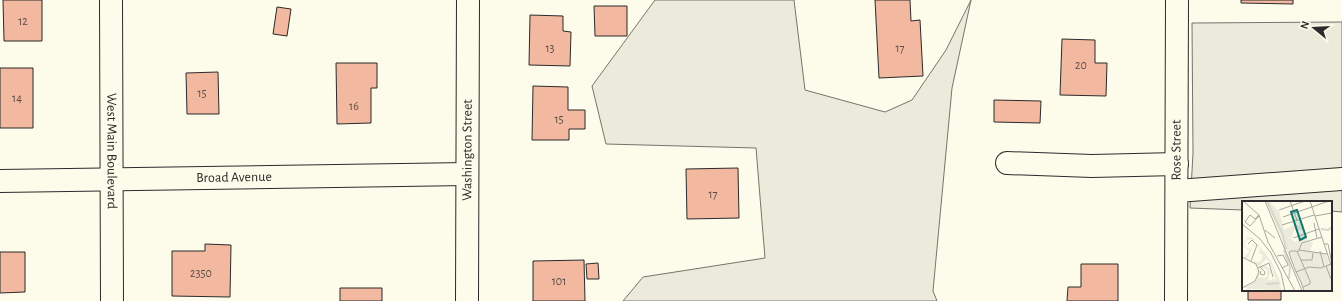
<svg xmlns="http://www.w3.org/2000/svg" width="1342" height="301" viewBox="0 0 1342 301" font-family="'Alegreya Sans',sans-serif">
	<style>
		.green { fill: #ecebdb; stroke: #74746e }
		.building { fill: #f2b8a0; stroke: #2b2b2b }
		.lines { fill: none; stroke-linecap: round; stroke-linejoin: round }
		.minor-casing { stroke: #2b2b2b; stroke-width: 24 }
		.minor { stroke: #fdfbea; stroke-width: 22 }
		.labels { text-anchor: middle; dominant-baseline: central; stroke-width: 3; stroke-linejoin: round; paint-order: stroke }
		.number-label { font-size: 12px; fill: #5d4e48 }
		.street-label { font-size: 14px; fill: #2b2b2b; stroke: #fdfbea }
		.inset-river { fill: none; stroke: #d8d7c9; stroke-width: 2 }
		.inset-road { fill: none; stroke: #a9a89e; stroke-width: 1 }
		.view { fill: #0f766e; fill-opacity: 0.15; stroke: #0f766e; stroke-width: 2 }
		.inset-edge { fill: none; stroke: #2b2b2b; stroke-width: 2 }
	</style>
	<rect width="100%" height="100%" fill="#fdfbea"/>
	<path class="green" d="M655,0H794L805,90L885,112L912,100L946,50L971,0L952,88L933,291L937,301H623L643,277L765,258L756,148L606,144L592,86Z
		M1342,22V212L1331,211V202H1243V210L1190,208L1193,153L1192,23Z"/>
	<path class="building" d="M3,0H42V41H4Z
		M875,0H910L911,21L920,20L923,76L879,78Z
		M1241,0H1293V4L1241,3Z
		M594,6H627V36H595Z
		M277,7L291,9L287,36L273,34Z
		M530,15L563,16V31L571,32L570,66L529,65Z
		M1062,39L1095,40V63H1107L1106,96L1060,95Z
		M336,63H377V88H371V123L337,124Z
		M0,68H33V128H0Z
		M218,72L219,114H187L186,73Z
		M533,86L568,87V110H585V129H569V140H532Z
		M994,100L1041,101L1040,123L994,122Z
		M738,168L739,218L687,219L686,169Z
		M205,244L231,245L230,297L172,296V251H205Z
		M0,252H25V292L0,293Z
		M584,260L585,301H533V261Z
		M598,263L599,279H587L586,264Z
		M1081,264H1118V301H1067L1068,287H1081Z
		M340,288H382V301H340Z
		M1248,290H1281V300H1248Z"/>
	<g class="lines">
		<g class="minor-casing">
			<g id="minor">
				<path id="s1" d="M111,0L112,301"/>
				<path d="M1007,163L1092,166L1177,164"/>
				<path id="s2" d="M0,181L467,174"/>
				<path d="M1177,191L1342,179"/>
				<path id="s3" d="M467,301L468,0"/>
				<path id="s4" d="M1176,301L1177,0"/>
			</g>
		</g>
		<use href="#minor" class="minor"/>
	</g>
	<g class="labels">
		<g class="number-label">
			<text x="23" y="21">12</text>
			<text x="550" y="48">13</text>
			<text x="900" y="48">17</text>
			<text x="1081" y="65">20</text>
			<text x="202" y="93">15</text>
			<text x="17" y="98">14</text>
			<text x="354" y="106">16</text>
			<text x="559" y="119">15</text>
			<text x="713" y="194">17</text>
			<text x="201" y="273">2350</text>
			<text x="559" y="281">101</text>
		</g>
		<g class="street-label">
			<text stroke="none"><textPath href="#s1" startOffset="151">West Main Boulevard</textPath></text>
			<text stroke="none"><textPath href="#s3" startOffset="151">Washington Street</textPath></text>
			<text stroke="none"><textPath href="#s4" startOffset="151">Rose Street</textPath></text>
			<text stroke="none"><textPath href="#s2" startOffset="234">Broad Avenue</textPath></text>
		</g>
	</g>
	<g transform="translate(1242 201)">
		<rect width="90" height="90" fill="#fdfbea"/>
		<path d="M24,0L28,1L37,10L42,29L53,23L57,25V21L62,24L59,26L62,29H52L50,36L45,38L49,37L52,41L60,38L59,35L63,34L66,40L71,42L68,50L84,53L90,70V90H62ZM10,36L29,60L38,80L39,89L9,88L6,90L5,87H2L14,80L17,67V77L25,76V68L19,67L21,64L25,65L24,63L27,68H29L26,79H30V77L34,79L28,61L24,58L17,66L10,60L18,61L21,54L17,52L18,48L12,39L5,38L3,41L1,45L9,49L11,45L8,41L14,46L11,45L6,57L8,58L2,56L8,50L0,45L5,37Z" fill="#ecebdb"/>
		<path class="inset-river" d="M25,0L41,34L44,48M79,28L86,29L90,26M42,49L48,66L47,78M24,83L37,82"/>
		<path class="inset-road" d="M1,0L17,14L26,41L53,90M23,0L60,90M48,0L55,19M68,0L90,67M37,9L63,0M17,14L13,18L8,14L3,21L8,25L17,15M73,15L90,12M41,16L87,0M72,22L75,37M0,23L18,38L29,52L39,72L43,90M40,24L72,14M23,29L33,37M51,37L77,28M6,43L10,39L15,44L9,60M82,43H86L90,63M57,49L85,53M78,50L82,66M56,51L60,42L80,36M35,55L41,54L46,64L40,67M0,56L14,63L17,71L13,80L0,87M59,59H70L71,52M84,65L89,78M18,66L23,71L22,74L18,73L19,70M16,67L27,62L31,76M54,71L67,66L79,67L89,63M61,86L68,83V80L55,50H49L47,51L49,58L54,71L59,81L62,90"/>
		<path class="view" d="M55,9L64,36L58,39L49,11Z"/>
		<rect width="90" height="90" class="inset-edge"/>
	</g>
	<g transform="translate(1314 28) rotate(288)" stroke="#fdfbea" stroke-width="3" paint-order="stroke">
	<path d="M0-3L7 15L0 10L-7 15Z" fill="#2b2b2b"/>
	<text y="-6" font-size="11" font-weight="bold" text-anchor="middle" fill="#2b2b2b">N</text>
	</g>
</svg>
